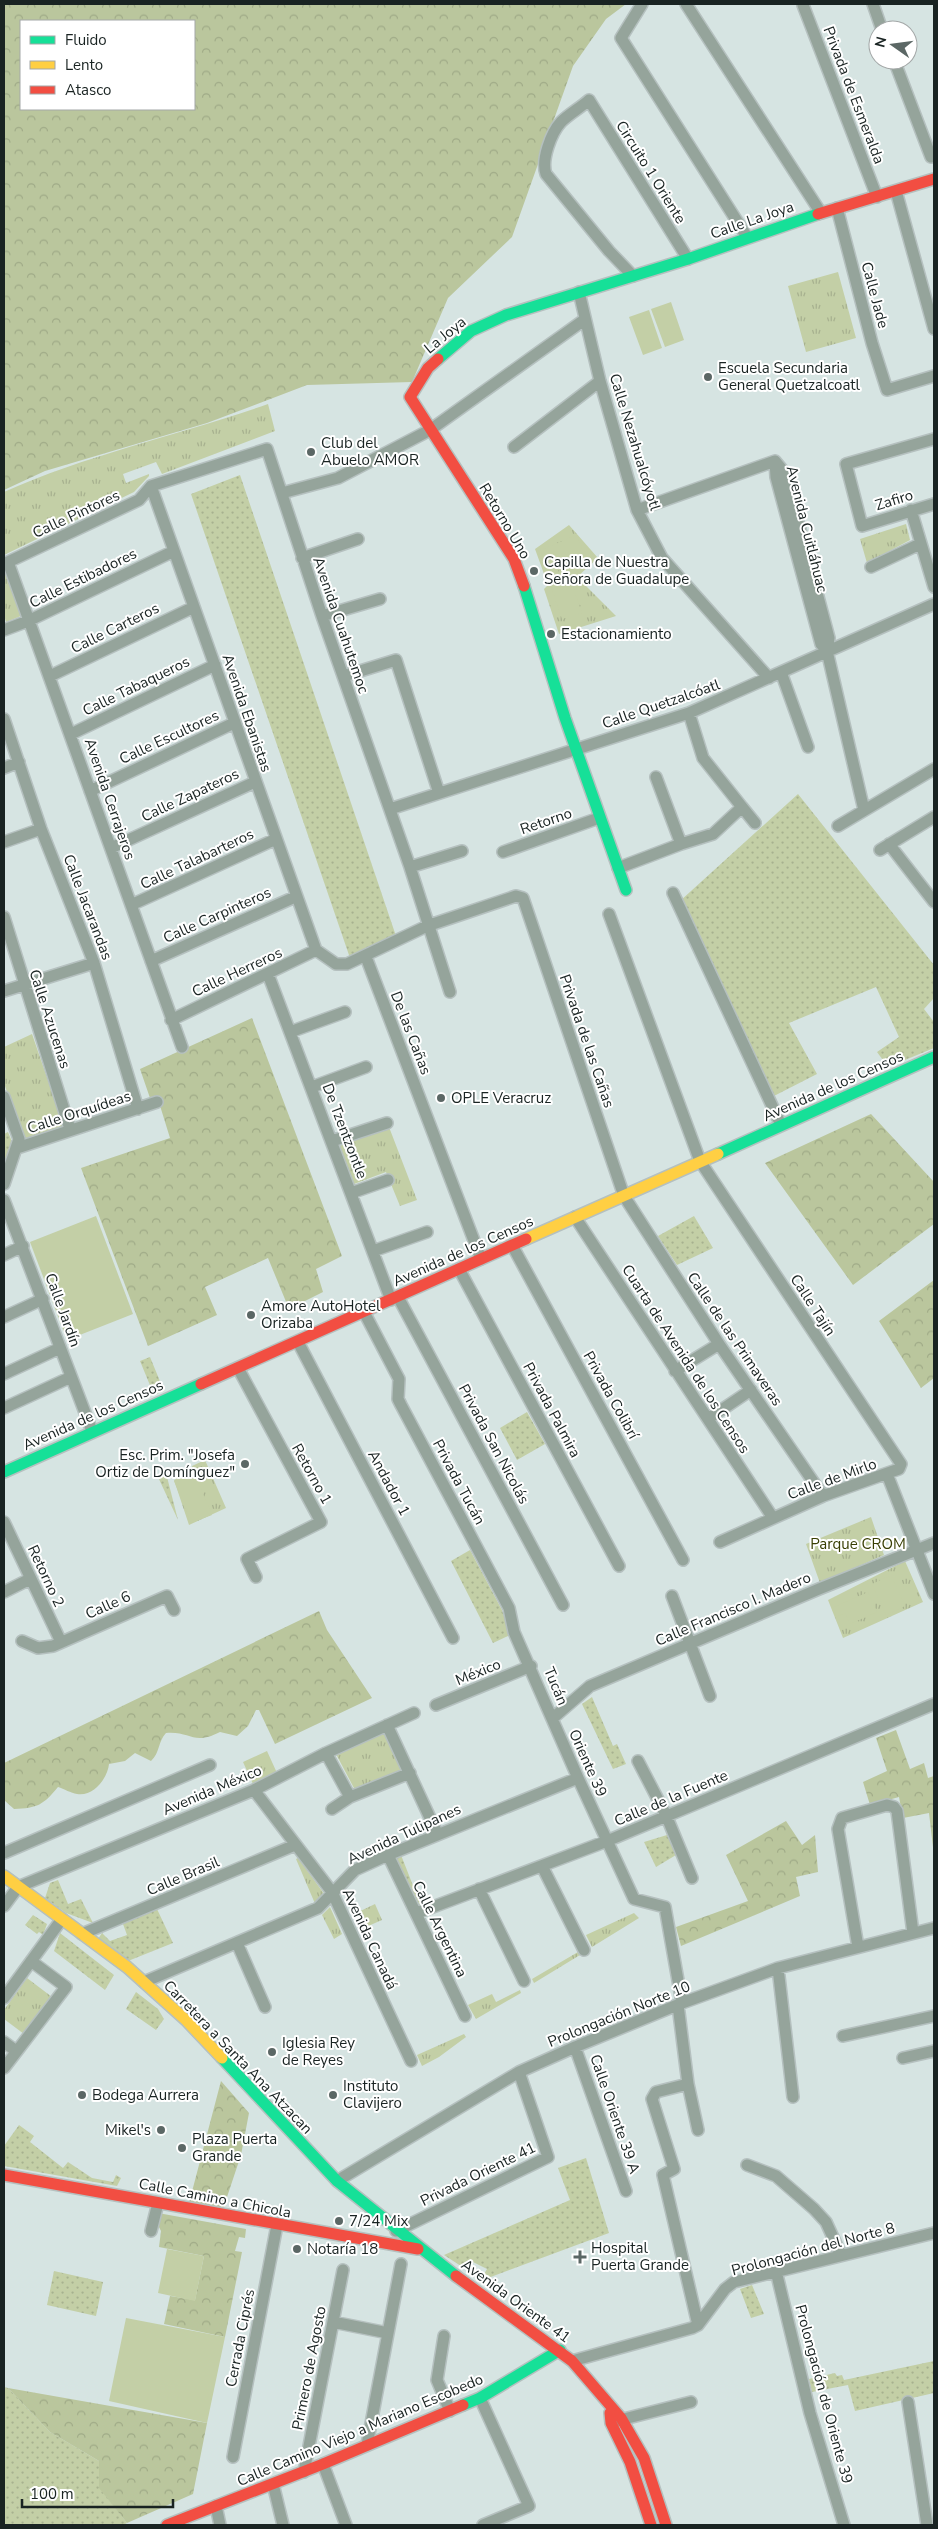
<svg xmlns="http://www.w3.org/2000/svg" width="938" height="2529" viewBox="0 0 938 2529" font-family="'Nunito Sans',sans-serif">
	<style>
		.grass { fill: url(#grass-dots) }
		.forest { fill: url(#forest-crowns); fill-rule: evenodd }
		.park { fill: url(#park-tufts) }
		.pitch { fill: #c3cfa6 }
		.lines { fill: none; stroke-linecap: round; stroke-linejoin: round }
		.street-casing { stroke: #b5c0bf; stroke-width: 14 }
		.fast-casing { stroke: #b5c0bf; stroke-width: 14 }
		.slow-casing { stroke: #b5c0bf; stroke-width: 14 }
		.jam-casing { stroke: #b5c0bf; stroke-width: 14 }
		.street { stroke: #95a49b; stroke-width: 11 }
		.fast { stroke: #16e098; stroke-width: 11 }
		.slow { stroke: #ffcf43; stroke-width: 11 }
		.jam { stroke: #f24e42; stroke-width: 11 }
		.poi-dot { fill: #5b6765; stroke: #fff; stroke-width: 2 }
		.labels { text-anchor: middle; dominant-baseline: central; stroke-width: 4; stroke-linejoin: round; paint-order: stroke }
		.street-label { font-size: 15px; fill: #192322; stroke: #fff }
		.poi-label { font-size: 15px; fill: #192322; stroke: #fff; text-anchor: start }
		.park-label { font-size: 15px; fill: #393f04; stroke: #fff }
	</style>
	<defs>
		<pattern id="grass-dots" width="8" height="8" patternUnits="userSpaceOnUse" patternTransform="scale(1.25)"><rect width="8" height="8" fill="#c3cfa6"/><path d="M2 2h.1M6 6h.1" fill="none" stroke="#a7b18f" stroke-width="1.8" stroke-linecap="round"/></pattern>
		<pattern id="forest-crowns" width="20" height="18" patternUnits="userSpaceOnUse" patternTransform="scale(1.25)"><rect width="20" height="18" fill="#bac69d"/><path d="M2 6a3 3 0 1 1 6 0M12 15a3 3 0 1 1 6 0" fill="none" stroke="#9faa87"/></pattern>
		<pattern id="park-tufts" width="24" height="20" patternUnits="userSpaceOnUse" patternTransform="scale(1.25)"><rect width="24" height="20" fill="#c3cfa6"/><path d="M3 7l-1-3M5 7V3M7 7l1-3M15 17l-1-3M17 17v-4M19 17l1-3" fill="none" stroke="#a7b18f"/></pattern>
	</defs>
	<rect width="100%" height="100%" fill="#d6e4e2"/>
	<path class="grass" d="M240,475L396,936L350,958L191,494Z
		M798,794L934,965V998L924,1009L934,1022V1048L888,1067L877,1052L899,1037L876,987L789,1023L817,1074L772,1097L680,901Z
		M8,1132L13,1144L4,1174V1134Z
		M694,1216L713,1248L677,1265L658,1236Z
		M150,1357L164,1391L154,1395L140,1361Z
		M527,1412L545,1444L517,1460L500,1428Z
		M166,1473L178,1520L158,1477Z
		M470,1550L502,1610L510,1635L493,1643L451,1561Z
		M592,1697L613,1746L617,1744L626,1764L613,1769L582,1704Z
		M667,1835L676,1855L656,1867L644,1842Z
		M401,1855L421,1906H420L396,1858Z
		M58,1880L68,1904L81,1899L93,1923L66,1913L45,1898L50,1883Z
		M157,1909L173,1943L128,1961L98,1939L102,1933L110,1941L127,1935L123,1924Z
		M33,1915L47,1924L43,1935L39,1932L37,1934L25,1925Z
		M60,1933L114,1975L105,1990L54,1951Z
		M136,1992L158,2009L164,2019L156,2030L126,2009Z
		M19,2125L34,2136L30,2142L63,2168L68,2162L92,2178L113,2182L116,2175L121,2178L117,2186L4,2166V2146Z
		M586,2158L609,2233L480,2281L487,2269L473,2262L464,2268L444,2255L570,2200L558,2168Z
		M54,2271L103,2282L96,2316L47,2305Z
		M752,2285L764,2314L751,2318L740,2289Z
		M934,2361V2393L855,2411L848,2385L812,2392L809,2379L835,2373L837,2376L842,2375L844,2380Z
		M4,2387L8,2388L50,2432L99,2461L100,2488L127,2523L123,2525H4Z"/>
	<path class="forest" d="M4,4H626L606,19L573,66L512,237L448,298L412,382L307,385L207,423L45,471L4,490ZM21,21H194V109H21Z
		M252,1018L342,1256L316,1269L323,1292L289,1309L268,1258L205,1287L217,1315L148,1346L81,1168L170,1138L157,1096L150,1098L140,1069Z
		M871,1114L934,1182V1224L853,1285L765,1163Z
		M934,1280V1378L921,1388L879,1321Z
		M319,1611L327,1630L372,1698L275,1744L259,1710H256L248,1726L237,1736L220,1732C193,1746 191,1731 166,1733C158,1741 160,1753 151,1761L135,1753L125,1761L109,1764C108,1777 94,1797 77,1794C71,1793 64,1789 58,1787C43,1805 38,1808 14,1809L4,1800V1763Z
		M896,1730L910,1769L924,1763L928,1778L934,1776V1856L929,1813L903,1818L899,1797L870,1805L863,1782L887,1771L876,1738Z
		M786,1821L802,1845L815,1835L818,1872L796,1877L800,1896L681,1946L676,1927L748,1901L726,1855Z
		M221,2081L249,2113L241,2155L223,2209L189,2203Z
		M158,2213L246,2229L245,2238L239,2237L235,2251L242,2252L225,2337L164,2324L170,2296L195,2300L204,2256L159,2247L161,2231L157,2223Z
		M8,2388L207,2423L193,2494L127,2523L99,2488V2461L50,2432Z"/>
	<path class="park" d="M838,272L856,338L806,352L788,286Z
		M268,404L275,431L162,474L156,462L123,474L126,483L149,474V476L134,492L4,555V492C88,454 180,435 268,404Z
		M906,524L910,540L867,563L860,539Z
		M569,525L598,558L577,577L616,616L559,634L544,589L548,585L535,549Z
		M4,566L21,616L6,622L4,615Z
		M32,1034L64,1127L24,1143L4,1083V1047Z
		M389,1127L417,1200L400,1206L386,1172L354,1184L339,1146Z
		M205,1460L226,1508L189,1525L174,1480L193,1470L192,1466Z
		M871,1517L884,1555L820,1583L806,1544Z
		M905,1561L923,1602L843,1638L828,1600Z
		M383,1731L402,1770L355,1790L336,1754Z
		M267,1751L277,1773L253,1784L243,1762Z
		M298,1858L325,1895L316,1906L296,1859Z
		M375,1904L382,1920L359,1930L352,1915Z
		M330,1907L342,1934L334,1939L322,1915Z
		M634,1913L639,1918L592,1947L586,1935Z
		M578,1952L580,1955L534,1983L532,1979Z
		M27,1978L52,1997L24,2034L4,2019V2010Z
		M520,1990L521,1993L476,2019L468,2005L492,1994L496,2002Z
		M464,2034L466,2037L439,2057L422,2066L417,2055Z"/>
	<path class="pitch" d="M671,302L684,340L665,347L651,309Z
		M649,310L662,348L643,355L629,317Z
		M577,535L586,559L547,575L538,551Z
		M568,572L582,613L562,619L548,578Z
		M96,1216L133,1314L67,1340L30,1242Z
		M194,1472L212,1515L191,1523L174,1481Z
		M891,1575L905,1606L886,1615L872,1584Z
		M868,1592L877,1612L850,1624L845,1613L836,1617L832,1608Z
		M167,2249L204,2256L195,2301L158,2293Z
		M126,2318L225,2337L207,2423L109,2401Z"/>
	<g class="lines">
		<g class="street-casing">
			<path id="street" d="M642,4L621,38L747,237
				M686,4L821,213
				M873,4L882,30
				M803,5L877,197
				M894,60L931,157L934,156
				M896,191L934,329
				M837,208L872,343L887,390L934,376
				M633,276L609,251L546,174C541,160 551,133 561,122C569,114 580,108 589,100L688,259
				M579,292L600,381L637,510L662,558L769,678
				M934,439L846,464L862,526L934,504
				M514,447L600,381
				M775,461L785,473L829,638L827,651L864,810
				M775,461L776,477L821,644L827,651
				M151,486L267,449L322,616L410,867L450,992
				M151,486L139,500L8,562L182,1047
				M151,486L316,950
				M282,493L338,478L430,430L584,320
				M637,510L775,461
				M911,510L934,587
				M302,558L358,539
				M871,567L920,544
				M322,616L380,599
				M4,630L28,621L174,551
				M781,672L808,747
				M50,676L194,607
				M344,676L396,660L439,793
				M4,719L41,829L94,963L138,1109
				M71,734L215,665
				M4,768L19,762
				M90,791L234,723
				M742,807L755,823
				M390,809L689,713L934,604
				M838,826L934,769
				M4,842L41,829
				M681,844L713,834L742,807L703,758L689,713
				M889,844L934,902
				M111,848L255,782
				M880,850L934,817
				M503,852L599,818
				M410,867L462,851
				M618,868L681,844L656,777
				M673,893L781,1125
				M131,905L276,839
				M609,914L700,1161L901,1464L899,1469L823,1496L720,1542
				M4,917L70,1129
				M316,950L336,964H347L427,926L516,896L523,898L624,1196L719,1344L823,1496
				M366,957L481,1259
				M151,961L295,897
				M268,974L391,1300
				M4,991L94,963
				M171,1020L316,950
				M290,1032L345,1012
				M312,1087L366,1067
				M4,1097L19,1139L4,1184
				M332,1141L387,1123
				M17,1148L157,1102
				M351,1193L388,1180
				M4,1200L92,1431
				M575,1217L773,1518
				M512,1245L683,1560
				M373,1251L427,1232
				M4,1255L23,1246
				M459,1269L619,1566
				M398,1297L563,1605
				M364,1312L399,1379L398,1399L401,1405L509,1608L514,1632L578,1778L634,1899L665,1907L682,2003
				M4,1317L43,1299
				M298,1342L453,1638
				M238,1368L321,1522L247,1559L256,1577
				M675,1371L719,1344
				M4,1374L60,1348
				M4,1408L71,1377
				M708,1419L751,1390
				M887,1474L934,1594
				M4,1522L61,1642
				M4,1592L30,1579
				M672,1596L710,1696
				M22,1641L38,1648L53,1646L167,1596L174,1610
				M436,1705L531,1666
				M553,1718L590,1686L819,1589L934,1543
				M387,1725L437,1833
				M326,1753L350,1797
				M638,1761L666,1815L692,1878
				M254,1790L332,1892L411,2061
				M332,1809L350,1797L410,1773
				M4,1853L210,1765
				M388,1855L465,2016
				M542,1866L584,1950
				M479,1889L524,1981
				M4,1906L18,1887L254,1790L326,1753L414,1713
				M417,1913L607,1841L934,1704
				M82,1934L295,1845
				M237,1943L265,2007
				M858,1947L838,1829L842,1818L887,1805L894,1807L897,1811L913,1933
				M778,1968L793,2097
				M144,1982L318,1908L355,1870L388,1855L578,1778
				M4,1998L62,1919
				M678,2005L688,2084L698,2130
				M843,2036L934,2016
				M4,2042L16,2051
				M575,2047L626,2191
				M903,2058L934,2051
				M4,2068L66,1987L31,1961
				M688,2084L656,2092L652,2099L674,2169L663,2175L698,2325
				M747,2165L776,2176L814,2209L826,2222L841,2255
				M337,2181L519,2072L575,2047L682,2003L778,1968L934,1928
				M151,2231L158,2203
				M396,2231L548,2157L519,2072
				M776,2271L810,2413L844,2525
				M333,2322L388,2333
				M444,2336L437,2380L450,2411
				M572,2361L692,2328L698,2325L725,2289L734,2282L934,2233
				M480,2398L529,2506L483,2525
				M908,2402L927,2525
				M616,2421L691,2402
				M367,2445L401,2264
				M233,2457L277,2225
				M323,2464L346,2525
				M304,2472L343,2270
				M273,2484L283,2525
				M216,2506L220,2525"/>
		</g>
		<g class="fast-casing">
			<path id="fast" d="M438,359L471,331L506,315L688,259L818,214
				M524,586L565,718L626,890
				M718,1154L934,1057
				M4,1472L201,1384
				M222,2058L337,2181L456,2276
				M463,2405L480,2398L560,2350"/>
		</g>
		<g class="slow-casing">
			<path id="slow" d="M526,1239L718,1154
				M4,1876L127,1967L186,2020L222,2058"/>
		</g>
		<g class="jam-casing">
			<path id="jam" d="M818,214L934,179
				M438,359L428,368L410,397L514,559L524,586
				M201,1384L526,1239
				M4,2175L418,2249
				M456,2276L572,2361L621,2418L644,2458L666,2525
				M610,2413L611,2423L630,2462L651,2525
				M167,2525L323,2464L463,2405"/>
		</g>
		<use href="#street" class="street"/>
		<use href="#fast" class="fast"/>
		<use href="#slow" class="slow"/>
		<use href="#jam" class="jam"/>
	</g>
	<g class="poi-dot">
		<circle cx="708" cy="377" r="5"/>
		<circle cx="311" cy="452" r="5"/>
		<circle cx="534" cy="571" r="5"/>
		<circle cx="551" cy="634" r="5"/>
		<circle cx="441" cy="1098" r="5"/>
		<circle cx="251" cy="1315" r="5"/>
		<circle cx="245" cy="1464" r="5"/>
		<circle cx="272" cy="2052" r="5"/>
		<circle cx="82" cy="2095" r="5"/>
		<circle cx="333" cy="2095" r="5"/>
		<circle cx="161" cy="2130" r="5"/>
		<circle cx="182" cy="2148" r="5"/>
		<circle cx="339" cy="2221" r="5"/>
		<circle cx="297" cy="2249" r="5"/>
		<path d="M577.5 2249.5h5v5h5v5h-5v5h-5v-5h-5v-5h5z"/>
	</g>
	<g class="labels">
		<g class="street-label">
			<text transform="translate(854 95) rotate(69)">Privada de Esmeralda</text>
			<text transform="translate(651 172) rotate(58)">Circuito 1 Oriente</text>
			<text transform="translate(752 220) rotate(-19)">Calle La Joya</text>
			<text transform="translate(875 295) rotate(75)">Calle Jade</text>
			<text transform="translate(445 335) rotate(-39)">La Joya</text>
			<text transform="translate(635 442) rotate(73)">Calle Nezahualcóyotl</text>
			<text transform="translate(894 500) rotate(-17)">Zafiro</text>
			<text transform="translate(76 514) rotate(-25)">Calle Pintores</text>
			<text transform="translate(505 521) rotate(59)">Retorno Uno</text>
			<text transform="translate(807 529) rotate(76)">Avenida Cuitláhuac</text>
			<text transform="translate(83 578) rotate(-26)">Calle Estibadores</text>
			<text transform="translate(341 625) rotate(71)">Avenida Cuahutemoc</text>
			<text transform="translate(115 628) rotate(-26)">Calle Carteros</text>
			<text transform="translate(136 686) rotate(-26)">Calle Tabaqueros</text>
			<text transform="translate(661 704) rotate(-19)">Calle Quetzalcóatl</text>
			<text transform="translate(247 713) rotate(71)">Avenida Ebanistas</text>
			<text transform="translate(169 737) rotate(-25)">Calle Escultores</text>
			<text transform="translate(190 795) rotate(-25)">Calle Zapateros</text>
			<text transform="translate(110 799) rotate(71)">Avenida Cerrajeros</text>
			<text transform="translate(546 821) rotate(-19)">Retorno</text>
			<text transform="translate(197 859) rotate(-25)">Calle Talabarteros</text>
			<text transform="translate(88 907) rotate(69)">Calle Jacarandas</text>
			<text transform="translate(217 915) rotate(-24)">Calle Carpinteros</text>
			<text transform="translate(237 972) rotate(-25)">Calle Herreros</text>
			<text transform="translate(50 1019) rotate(72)">Calle Azucenas</text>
			<text transform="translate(411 1033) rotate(69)">De las Cañas</text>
			<text transform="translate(587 1041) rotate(71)">Privada de las Cañas</text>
			<text transform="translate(833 1086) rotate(-24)">Avenida de los Censos</text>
			<text transform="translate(79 1112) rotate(-18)">Calle Orquídeas</text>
			<text transform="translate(345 1131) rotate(69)">De Tzentzontle</text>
			<text transform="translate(463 1251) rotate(-24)">Avenida de los Censos</text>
			<text transform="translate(813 1305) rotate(57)">Calle Tajín</text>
			<text transform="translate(63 1310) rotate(70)">Calle Jardín</text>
			<text transform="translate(735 1339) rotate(56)">Calle de las Primaveras</text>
			<text transform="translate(686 1359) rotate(57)">Cuarta de Avenida de los Censos</text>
			<text transform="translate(611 1395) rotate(61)">Privada Colibrí</text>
			<text transform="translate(552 1410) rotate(62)">Privada Palmira</text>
			<text transform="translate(93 1415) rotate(-24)">Avenida de los Censos</text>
			<text transform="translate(494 1444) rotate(62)">Privada San Nicolás</text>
			<text transform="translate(312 1474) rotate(61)">Retorno 1</text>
			<text transform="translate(832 1479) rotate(-20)">Calle de Mirlo</text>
			<text transform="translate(459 1482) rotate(62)">Privada Tucán</text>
			<text transform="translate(389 1483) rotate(62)">Andador 1</text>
			<text transform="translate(46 1576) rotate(65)">Retorno 2</text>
			<text transform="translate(108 1605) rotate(-24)">Calle 6</text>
			<text transform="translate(733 1609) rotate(-23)">Calle Francisco I. Madero</text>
			<text transform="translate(478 1672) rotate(-22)">México</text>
			<text transform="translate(556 1686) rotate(67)">Tucán</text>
			<text transform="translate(588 1763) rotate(66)">Oriente 39</text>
			<text transform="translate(212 1790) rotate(-23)">Avenida México</text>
			<text transform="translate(671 1798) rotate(-23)">Calle de la Fuente</text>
			<text transform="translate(404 1834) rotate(-25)">Avenida Tulipanes</text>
			<text transform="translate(183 1876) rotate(-23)">Calle Brasil</text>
			<text transform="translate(440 1929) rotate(64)">Calle Argentina</text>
			<text transform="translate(370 1939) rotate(65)">Avenida Canadá</text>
			<text transform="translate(619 2014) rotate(-22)">Prolongación Norte 10</text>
			<text transform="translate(238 2057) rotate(46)">Carretera a Santa Ana Atzacan</text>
			<text transform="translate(615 2114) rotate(71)">Calle Oriente 39 A</text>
			<text transform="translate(478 2174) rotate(-26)">Privada Oriente 41</text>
			<text transform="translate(215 2198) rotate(11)">Calle Camino a Chicola</text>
			<text transform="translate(813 2249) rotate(-15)">Prolongación del Norte 8</text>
			<text transform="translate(516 2301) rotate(36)">Avenida Oriente 41</text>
			<text transform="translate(240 2338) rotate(-79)">Cerrada Ciprés</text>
			<text transform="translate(309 2368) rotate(-79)">Primero de Agosto</text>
			<text transform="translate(824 2394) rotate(75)">Prolongación de Oriente 39</text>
			<text transform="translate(360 2430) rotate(-23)">Calle Camino Viejo a Mariano Escobedo</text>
		</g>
		<g class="poi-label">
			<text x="718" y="368">Escuela Secundaria<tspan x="718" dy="17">General Quetzalcoatl</tspan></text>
			<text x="321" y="443">Club del<tspan x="321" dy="17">Abuelo AMOR</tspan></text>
			<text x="544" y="562">Capilla de Nuestra<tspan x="544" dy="17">Señora de Guadalupe</tspan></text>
			<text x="561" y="634">Estacionamiento</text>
			<text x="451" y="1098">OPLE Veracruz</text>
			<text x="261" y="1306">Amore AutoHotel<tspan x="261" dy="17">Orizaba</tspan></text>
			<text x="235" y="1455" text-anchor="end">Esc. Prim. "Josefa<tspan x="235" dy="17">Ortiz de Domínguez"</tspan></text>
			<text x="282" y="2043">Iglesia Rey<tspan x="282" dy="17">de Reyes</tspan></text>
			<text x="343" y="2086">Instituto<tspan x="343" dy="17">Clavijero</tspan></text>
			<text x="92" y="2095">Bodega Aurrera</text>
			<text x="151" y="2130" text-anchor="end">Mikel's</text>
			<text x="192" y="2139">Plaza Puerta<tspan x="192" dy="17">Grande</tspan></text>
			<text x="349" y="2221">7/24 Mix</text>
			<text x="591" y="2248">Hospital<tspan x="591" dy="17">Puerta Grande</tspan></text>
			<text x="307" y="2249">Notaría 18</text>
		</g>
		<g class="park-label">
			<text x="858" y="1544">Parque CROM</text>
		</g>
	</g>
	<rect width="938" height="2529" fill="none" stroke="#192322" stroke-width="10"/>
	<rect x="20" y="20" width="175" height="90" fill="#ffffff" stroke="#a3a7a7"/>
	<rect x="30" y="36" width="25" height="8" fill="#16e098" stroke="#a3a7a7"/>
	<text x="65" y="45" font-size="15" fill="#192322">Fluido</text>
	<rect x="30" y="61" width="25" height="8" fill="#ffcf43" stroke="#a3a7a7"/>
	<text x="65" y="70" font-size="15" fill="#192322">Lento</text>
	<rect x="30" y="86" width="25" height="8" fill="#f24e42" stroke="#a3a7a7"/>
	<text x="65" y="95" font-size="15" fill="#192322">Atasco</text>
	<g transform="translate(893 45) rotate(284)"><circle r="24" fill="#ffffff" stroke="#a3a7a7"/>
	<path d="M0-4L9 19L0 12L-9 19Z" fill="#5b6765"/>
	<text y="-8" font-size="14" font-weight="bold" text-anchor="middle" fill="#192322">N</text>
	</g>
	<path d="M22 2499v8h151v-8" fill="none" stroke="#192322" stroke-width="2.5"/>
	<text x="30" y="2499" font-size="15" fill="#192322" stroke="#ffffff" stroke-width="4" paint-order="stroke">100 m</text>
</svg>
